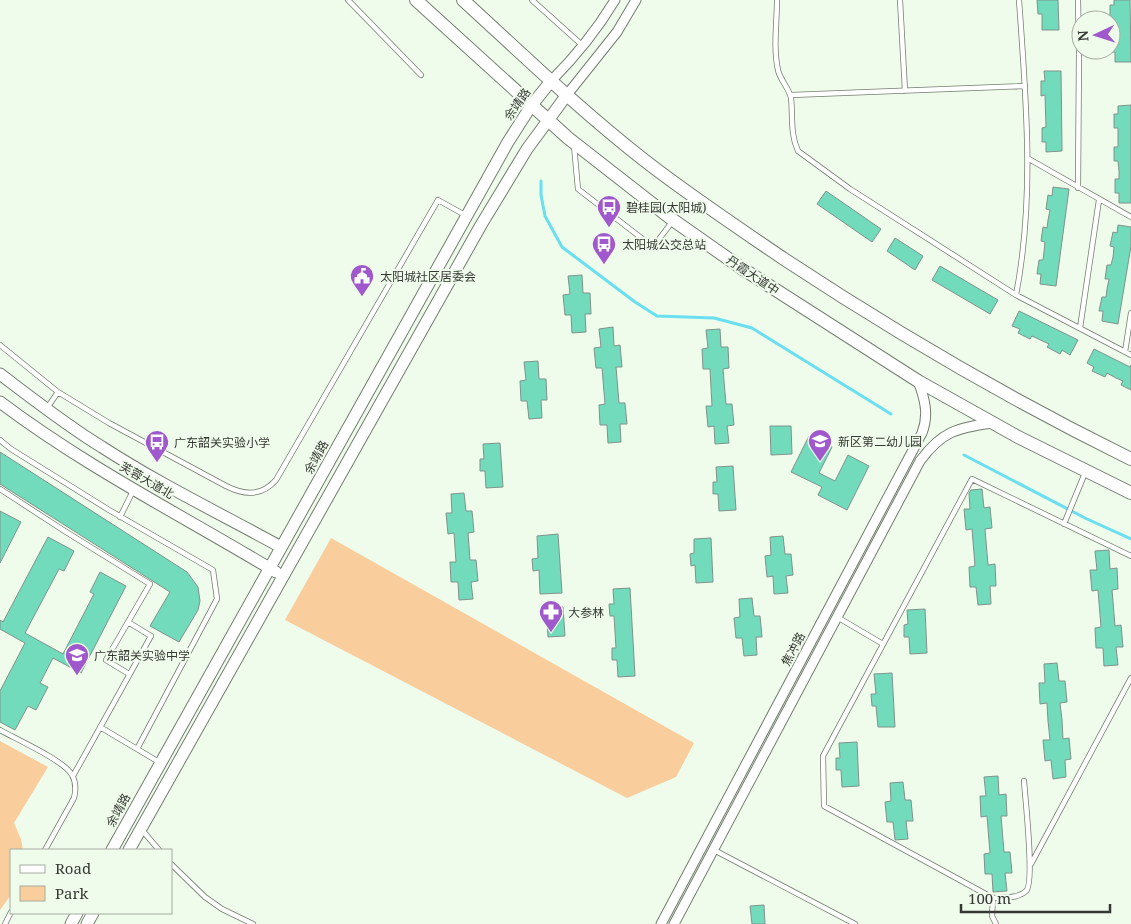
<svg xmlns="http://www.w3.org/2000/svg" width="1131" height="924" viewBox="0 0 1131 924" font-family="'Noto Serif','Noto Sans SC',serif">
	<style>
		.green { fill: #facd9c }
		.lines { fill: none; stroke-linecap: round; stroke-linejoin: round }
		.stream { stroke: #69dfef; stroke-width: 3 }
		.building { fill: #71dbbc; stroke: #7f938c }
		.service-casing { stroke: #737e70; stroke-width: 6 }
		.minor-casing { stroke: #737e70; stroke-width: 11 }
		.secondary-casing { stroke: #737e70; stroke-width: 13 }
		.primary-casing { stroke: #737e70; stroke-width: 14 }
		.service { stroke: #fff; stroke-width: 4.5 }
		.minor { stroke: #fff; stroke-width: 9 }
		.secondary { stroke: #fff; stroke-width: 11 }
		.primary { stroke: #fff; stroke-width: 12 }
		.labels { text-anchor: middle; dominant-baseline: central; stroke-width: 4; stroke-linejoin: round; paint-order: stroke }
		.street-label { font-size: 12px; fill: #353933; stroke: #effbeb }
		.poi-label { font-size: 12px; fill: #353933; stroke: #effbeb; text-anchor: start }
	</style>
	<rect width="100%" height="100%" fill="#effbeb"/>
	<path class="green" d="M331,538L694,743L676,777L627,798L285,620Z
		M0,741L48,767L14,823L21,839L23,850H11V895L0,910Z"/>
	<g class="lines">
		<path class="stream" d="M541,181V195L545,216L562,247L635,302L657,316L714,318L752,328L891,414
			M964,455L1087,519L1131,539"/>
	</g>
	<path class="building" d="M1037,0H1058L1059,30H1042V14H1038Z
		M1114,0H1130L1131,62H1115V52H1111V38H1114V19H1110V5H1114Z
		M1044,71H1061L1062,151L1046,152V142H1042V128L1046,127L1045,95L1041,96V81H1045Z
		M1131,105V203H1119V193H1115V179H1119V171L1118,161H1114V147H1118V128H1114V114H1118V106Z
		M1053,187L1069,189L1056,286L1040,284L1041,274H1037L1039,260H1043L1044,252L1045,242L1041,241L1043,227L1047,228L1048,220L1050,210L1046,209L1048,195L1052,196Z
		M826,191L881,229L872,242L817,204Z
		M1118,225L1131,227V246L1118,324L1102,321L1103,311H1099L1102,297H1106L1107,289L1109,279H1105L1107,265H1111L1113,257L1114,247L1110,246L1113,232L1117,233Z
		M895,238L923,256L915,270L887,251Z
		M940,266L998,300L990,314L932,280Z
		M582,275L583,293H590L591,314H585L586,332L572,333L571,315H565L563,295L570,294L568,276Z
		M1019,311L1078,340L1070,355L1062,350L1060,354L1047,347L1049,344L1032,336L1030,339L1018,333L1020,329L1012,326Z
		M613,327L614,346L620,345L622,367H616L619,403H625L627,424H620L621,442L608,443L607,425H600L599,405L605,404L602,368H596L594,348L601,347L599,329Z
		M720,329L721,347H728L729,368L723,369L726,404H732L734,425L727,426L729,443L715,444L714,426L708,427L706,406H712L710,369H703L702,349L708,348L706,330Z
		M1094,349L1130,367L1131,365V390L1121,385L1123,381L1116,378L1107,373L1105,377L1092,371L1094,367L1087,363Z
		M538,361L539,379H546L547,400H541L542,418L529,419L527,401H521L520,381L526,380L524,362Z
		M770,426H791L792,454L771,455Z
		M809,436L832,447L819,473L835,481L848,455L869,466L847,510L818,495L822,487L791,472Z
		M500,443L503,487L486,488L485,471H480V459H484L483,444Z
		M0,452L187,572L198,587L200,601L198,610L179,642L150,626L170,592L0,484Z
		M733,466L736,510L719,511L718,494H713V482H717L716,467Z
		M982,489L984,508L990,507L992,528L985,529L988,565L995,564L996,586H990L991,604L978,605L976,587H970L969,567L975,566L972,529L966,530L964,509H970L969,493L971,490Z
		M464,493L466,511H472L474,532L468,533L469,546L470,560H476L478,581L471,582L473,599L459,600L458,582H451L450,562H456L454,533L448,534L446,513H452L451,494Z
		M0,511L21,522L0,563Z
		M558,534L562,593L540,594L539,570L533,571L532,559L538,558L537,536Z
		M783,536L785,554H791L793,575L786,576L788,593L774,594L773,576L767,577L765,556L771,555L770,537Z
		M48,537L74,551L64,571L59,569L25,633L63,654L94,594L90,592L100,572L126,586L81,673L53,658L40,683L48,687L36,710L28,706L15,730L0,722V691L25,643L0,629V620L3,622Z
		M711,538L713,582L696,583L695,565L691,566L690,554L694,553V539Z
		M1109,550L1110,569L1117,568L1118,589L1112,590L1115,626L1121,625L1123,647H1116L1118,665L1104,666L1103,648H1096L1095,628L1101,627L1098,590L1092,591L1090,570H1097L1095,551Z
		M630,588L635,676L618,677L617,660H612V648H616L614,616H610L609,604H614L613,589Z
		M752,598L754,616H760L762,637H756L757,655L744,656L742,638H736L734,618L740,617L739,599Z
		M563,607L565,636L548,637L547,620H542L541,608Z
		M925,609L927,653L910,654L909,637H904V625L908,624L907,610Z
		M1057,663L1059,681H1065L1067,702L1060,703L1062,720L1063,739L1069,738L1071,759L1065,760L1066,777L1053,779L1051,760L1045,761L1043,740H1050L1048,721L1047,703L1040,704L1039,683H1045L1044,664Z
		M892,673L895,727H878L876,706H872L871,694H876L874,674Z
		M857,742L859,786L842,787L841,770H836V758H840L839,743Z
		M998,776L999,795L1006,794L1007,816H1001L1004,852H1010L1012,873H1005L1007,891L993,892L992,874H985L984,854L990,853L987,816L981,817L980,796H986L984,777Z
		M903,782L905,800H911L913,821H906L908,839L895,840L893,822H887L885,802L891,801L890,783Z
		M764,905L765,924H752L750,906Z"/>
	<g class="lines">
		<g class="service-casing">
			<path id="service" d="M348,0L421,75
				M532,0L582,45
				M777,0C777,23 773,47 778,70C780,80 789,88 791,98C793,116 790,134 798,151L850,189L1016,295L1131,355
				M900,0L905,91
				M1078,0L1079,53L1078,188
				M791,95L1025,86
				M574,146L578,189L653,247L672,222
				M1029,159L1131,217
				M1016,295C1035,197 1026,99 1019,0
				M1080,328L1099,200
				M0,345L58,392L109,423L226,486C244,495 261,497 276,480L438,200L465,215
				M1125,352L1131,313
				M47,408L58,392
				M0,440L11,449L109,510L213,570L217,599L137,749
				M0,489L63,530L150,584L128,622
				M120,517L133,491
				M1064,524L1085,473
				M837,617L883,644
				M100,727L159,762
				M0,730C16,739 65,761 72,775C76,782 76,790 74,798L45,850
				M73,776L151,636L128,622L106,660L129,674
				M1024,781C1025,797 1035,883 1026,891C1018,899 1003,897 993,898L824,806L823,756L972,479L1131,556
				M142,830L159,850
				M714,850L855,924
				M171,864L205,897L222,909L253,924
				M1031,864L1131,678
				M993,898L992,916L996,924
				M5,924L11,912"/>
		</g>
		<g class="minor-casing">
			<path id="minor" d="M551,81C576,56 597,30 615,0
				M566,96L617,32L636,0
				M661,924L922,433C929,415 925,399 918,381
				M674,924L920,461C942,431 957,428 992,423"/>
		</g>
		<g class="secondary-casing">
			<path id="secondary" d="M0,374C33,399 66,425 102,447C159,484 221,514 281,547
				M0,402C86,467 183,516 276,572
				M112,850L508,142L531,106L551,81
				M129,850L481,225L527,149L566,96
				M71,924L77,913
				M87,924L93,913"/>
		</g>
		<g class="primary-casing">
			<path id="primary" d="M416,0L568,138L673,220L743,269L918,381L1018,437L1131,493
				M463,0C522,54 580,110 644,160C689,195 737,227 784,259C896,333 1011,400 1131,459"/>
		</g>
		<use href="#service" class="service"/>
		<use href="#minor" class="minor"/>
		<use href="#secondary" class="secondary"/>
		<use href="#primary" class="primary"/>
	</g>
	<defs>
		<g id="bus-pin" transform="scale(1.25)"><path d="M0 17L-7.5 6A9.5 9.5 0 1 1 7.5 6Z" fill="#a059cd" stroke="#effbeb"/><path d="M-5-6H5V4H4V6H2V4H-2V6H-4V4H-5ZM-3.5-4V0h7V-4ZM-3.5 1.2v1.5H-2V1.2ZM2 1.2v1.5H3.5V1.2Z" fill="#fff"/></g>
		<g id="civic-pin" transform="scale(1.25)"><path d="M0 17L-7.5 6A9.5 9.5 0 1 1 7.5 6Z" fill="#a059cd" stroke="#effbeb"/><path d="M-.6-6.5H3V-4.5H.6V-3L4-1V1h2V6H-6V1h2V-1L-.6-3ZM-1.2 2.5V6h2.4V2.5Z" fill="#fff"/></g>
		<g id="school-pin" transform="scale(1.25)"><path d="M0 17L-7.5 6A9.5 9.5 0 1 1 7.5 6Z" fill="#a059cd" stroke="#effbeb"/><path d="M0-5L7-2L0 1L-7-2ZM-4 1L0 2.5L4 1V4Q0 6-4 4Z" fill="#fff"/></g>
		<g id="pharmacy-pin" transform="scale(1.25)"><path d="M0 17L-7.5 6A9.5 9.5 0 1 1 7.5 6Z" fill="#a059cd" stroke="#effbeb"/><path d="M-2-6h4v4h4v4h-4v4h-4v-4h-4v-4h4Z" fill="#fff"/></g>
	</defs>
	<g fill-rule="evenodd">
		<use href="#bus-pin" x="609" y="207"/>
		<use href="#bus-pin" x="604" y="244"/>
		<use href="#civic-pin" x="362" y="276"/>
		<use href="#school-pin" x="820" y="441"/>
		<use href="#bus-pin" x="157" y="442"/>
		<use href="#pharmacy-pin" x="551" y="612"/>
		<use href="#school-pin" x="77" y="655"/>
	</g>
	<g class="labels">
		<g class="street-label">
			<text transform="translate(517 104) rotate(-55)">余靖路</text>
			<text transform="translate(753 275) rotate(34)">丹霞大道中</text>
			<text transform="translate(316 457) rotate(-61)">余靖路</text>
			<text transform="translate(147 480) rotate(30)">芙蓉大道北</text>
			<text transform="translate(793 649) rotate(-62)">焦冲路</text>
			<text transform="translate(118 810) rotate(-61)">余靖路</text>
		</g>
		<g class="poi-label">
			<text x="626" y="207">碧桂园(太阳城)</text>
			<text x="622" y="244">太阳城公交总站</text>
			<text x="380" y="276">太阳城社区居委会</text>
			<text x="838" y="441">新区第二幼儿园</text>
			<text x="174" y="442">广东韶关实验小学</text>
			<text x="568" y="612">大参林</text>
			<text x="94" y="655">广东韶关实验中学</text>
		</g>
	</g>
	<rect x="10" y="849" width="162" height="65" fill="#effbeb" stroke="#a5ada1"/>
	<rect x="20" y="865" width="25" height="8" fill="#ffffff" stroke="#a5ada1"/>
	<text x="55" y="874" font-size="15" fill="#353933">Road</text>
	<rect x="20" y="886" width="25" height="15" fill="#facd9c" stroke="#a5ada1"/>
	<text x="55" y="899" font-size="15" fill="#353933">Park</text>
	<g transform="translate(1096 35) rotate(266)"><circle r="24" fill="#effbeb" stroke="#a5ada1"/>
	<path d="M0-4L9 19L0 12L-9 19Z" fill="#a059cd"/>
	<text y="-8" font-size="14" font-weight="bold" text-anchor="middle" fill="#353933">N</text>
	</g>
	<path d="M961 904v8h149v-8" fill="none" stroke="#353933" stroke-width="2.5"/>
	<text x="968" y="904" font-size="15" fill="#353933" stroke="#effbeb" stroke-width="4" paint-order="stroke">100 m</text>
</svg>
